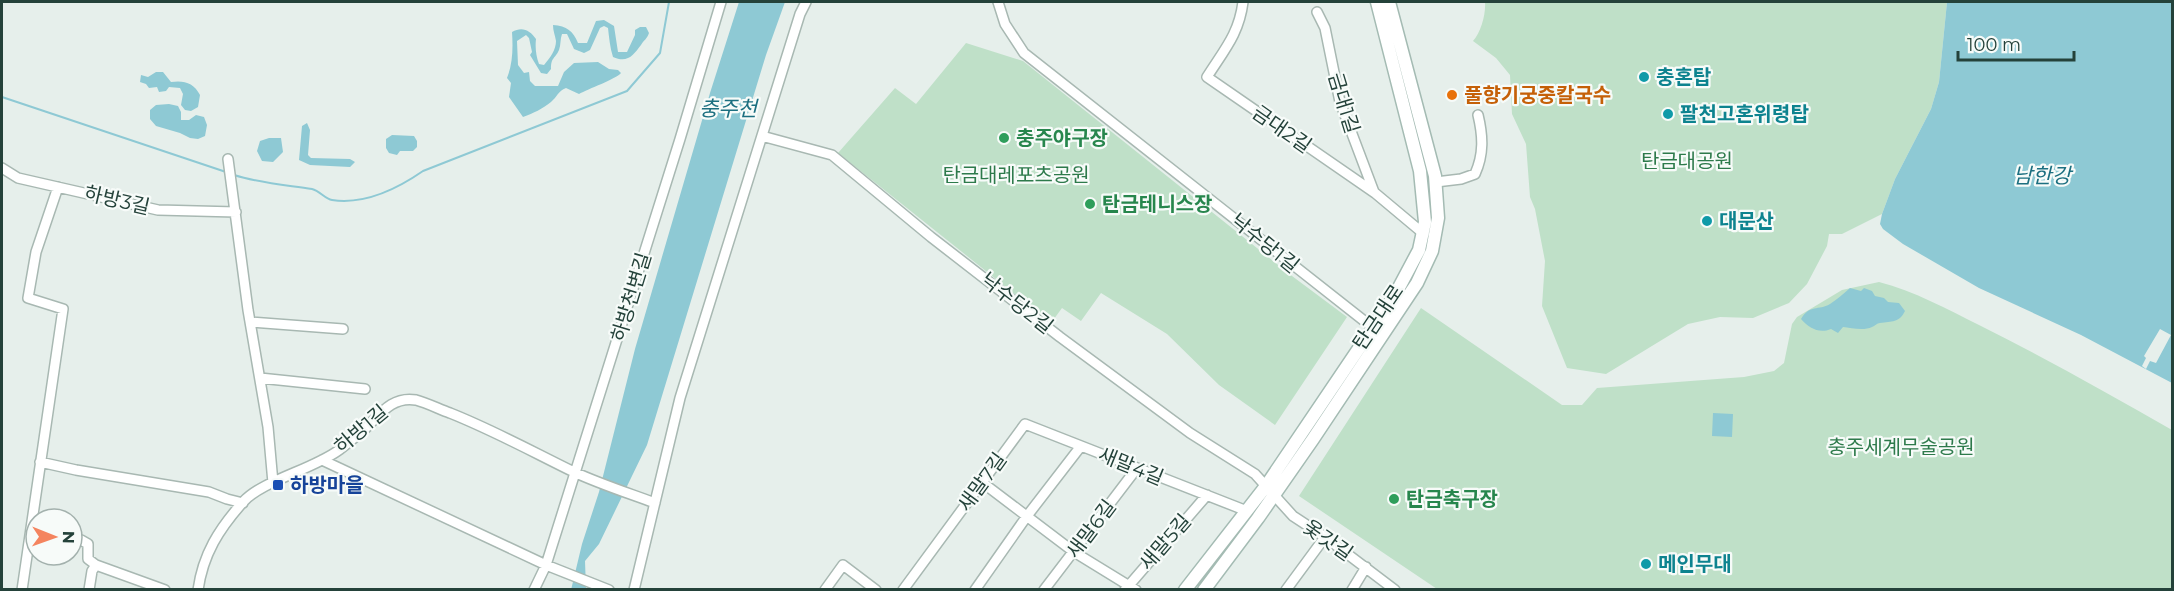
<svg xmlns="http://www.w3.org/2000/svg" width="2174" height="591" viewBox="0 0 2174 591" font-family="Montserrat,'Noto Sans KR',sans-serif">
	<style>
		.green { fill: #bfe0c8 }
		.water { fill: #8ec9d4 }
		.pier { fill: #e6efeb }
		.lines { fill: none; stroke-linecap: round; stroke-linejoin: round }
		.stream { stroke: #8ec9d4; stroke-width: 2 }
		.minor-casing { stroke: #a8b8b2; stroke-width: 12 }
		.secondary-casing { stroke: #a4bbb3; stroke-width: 15 }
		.minor { stroke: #fff; stroke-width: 9 }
		.secondary { stroke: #fff; stroke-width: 12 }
		.culture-dot { fill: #0f9aa8; stroke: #f7fbf9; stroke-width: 2 }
		.food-dot { fill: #e8710a; stroke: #f7fbf9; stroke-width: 2 }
		.leisure-dot { fill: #2e9e5b; stroke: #f7fbf9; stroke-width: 2 }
		.transit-dot { fill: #1a4fb4; stroke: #f7fbf9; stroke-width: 2 }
		.labels { text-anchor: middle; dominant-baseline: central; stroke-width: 4.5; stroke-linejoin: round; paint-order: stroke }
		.culture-label { font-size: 20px; font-weight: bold; fill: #0d838f; stroke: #f7fbf9; text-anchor: start }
		.food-label { font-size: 20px; font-weight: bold; fill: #c56008; stroke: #f7fbf9; text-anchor: start }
		.street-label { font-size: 20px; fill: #24423a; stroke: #f7fbf9 }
		.leisure-label { font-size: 20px; font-weight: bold; fill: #27864d; stroke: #f7fbf9; text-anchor: start }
		.park-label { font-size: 20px; fill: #2d7a4b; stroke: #f7fbf9 }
		.transit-label { font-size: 20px; font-weight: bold; fill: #164399; stroke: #f7fbf9; text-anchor: start }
		.water-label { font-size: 21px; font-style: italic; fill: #1c6f80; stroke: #f7fbf9 }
	</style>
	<rect width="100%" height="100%" fill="#e6efeb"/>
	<path class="green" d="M1485,2H1947L1939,82L1931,109L1895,179L1882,214L1842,234H1829L1827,246L1807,284L1789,303L1753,318L1720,317L1688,324L1606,374L1567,368L1542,306L1545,261L1535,209L1530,197L1526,144L1512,114L1510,75L1496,58L1473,41C1481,32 1486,14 1485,2Z
		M966,43L1023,61L1292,276L1347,317L1275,425L1219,385L1167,334L1101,293L1081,321L1062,308L1051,323L838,153L895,88L916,104Z
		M1879,282C1914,291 1947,309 1979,325C2045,358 2109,394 2172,430V589H1437L1299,496L1421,308L1562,405H1582L1597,388L1744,377L1774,371L1784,363L1792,324L1797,317L1842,290Z"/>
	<path class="water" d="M739,2H785L766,55L647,445L599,544L585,561L586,589L571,590L582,544L599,492L635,349L710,93Z
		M1947,2H2172V383L2081,335L1979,288L1903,244L1883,229L1880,224L1882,214L1895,179L1931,109L1939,82Z
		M604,20L614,26L618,52H627L635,35V30L640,27H646L649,33C647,39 644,40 641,45C634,54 628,64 613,57C610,48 609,37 608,28L604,26L600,28L590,50L584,53L574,49L567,34H562C560,39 561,45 559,50C555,59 551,57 551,69L547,74L541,73L530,55L532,52L529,38L526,35L517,41L518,65L524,73L529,72L530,81L535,86H558L564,72L574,63L598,62L609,69L618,70L621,73C616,79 588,89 579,94L566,88C558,91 557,97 551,102C542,109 534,113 523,117L509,97L511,83L507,78C513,63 513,47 512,32C522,26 530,30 536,39C535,47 536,56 539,64L544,65C550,58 556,50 556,41C555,35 553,31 553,25C567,26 573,31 578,43H587L596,21Z
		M156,72H163L171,82C184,80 194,83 200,95L198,107L191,111L185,110L181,105L183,94L180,88L169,87L166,91L159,92L157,87L149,88L146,84L140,82L141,75L148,77Z
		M169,104L178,106L181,112V120H189L196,115L204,117L207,125L205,136L198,139L190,138L180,133L156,126L150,119V110L156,105Z
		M307,123L310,130L308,155L311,158L350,159L355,162L350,167L310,165L299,160L302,126Z
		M392,135L414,136L417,141V147L413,151H400L397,155L389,153L386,148V139Z
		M269,138H281L283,152L273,162L262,161L257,151L260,141Z
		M1850,288L1861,291L1864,288L1872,291L1875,296L1884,298L1888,302L1899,303L1905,311C1899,323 1892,321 1880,323C1877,323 1875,326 1872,327C1864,331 1851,328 1843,327L1838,333L1831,329C1819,334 1809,328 1801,319C1810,304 1818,311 1830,304C1838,299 1844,293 1850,288Z
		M1713,413L1733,414L1732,437L1712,436Z"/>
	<path class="pier" d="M2160,329L2171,335L2156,363L2150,361L2146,369L2142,366L2146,358L2144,356Z"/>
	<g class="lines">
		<path class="stream" d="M2,97L226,172
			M234,175C259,183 286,185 312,189C320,191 325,199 332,200C365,205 397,189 423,171L627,91L660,53L669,2"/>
		<g class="minor-casing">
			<path id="minor" d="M998,2L1005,24L1024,53L1377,331
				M1243,2C1239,34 1224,50 1207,77L1375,193L1424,234
				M1317,12L1325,28L1340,102L1374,192
				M762,136L832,155L931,237L1060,337L1190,433L1255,474L1293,516L1325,537L1395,590
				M228,159L248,310L268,427L273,483
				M2,168L18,178L158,210L236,212
				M1436,182L1461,179L1475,174C1484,154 1483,136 1478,115
				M250,322L343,329
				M260,378L365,389
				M322,460L546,565L609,590
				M40,462L76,470L209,492L227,499L243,503
				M983,483L1074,552L1136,590
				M72,538L81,540L88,544V559L96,565L165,590
				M22,590L63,309L28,298L36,252L58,187
				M89,590L92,571L96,565
				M198,590C203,554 219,529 243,502C263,480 312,470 339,450C348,443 358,435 367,427C381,413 393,396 416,400C427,403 439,409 450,413C493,430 533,452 574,472C600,484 628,493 655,503
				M534,590L546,565L680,139L721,2
				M634,590L680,398L800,14L806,2
				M825,590L843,565L876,590
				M903,590L1025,424L1247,511
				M975,590L1027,516L1081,446
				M1044,590L1137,468
				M1125,590L1207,495
				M1286,590L1325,537
				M1352,590L1366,567"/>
		</g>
		<g class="secondary-casing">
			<path id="secondary" d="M1185,590L1266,486L1395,295L1419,250L1425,222L1420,171L1377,2
				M1204,590L1258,518L1313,439L1417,283L1432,251L1438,218L1435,176L1389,2"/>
		</g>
		<use href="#minor" class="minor"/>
		<use href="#secondary" class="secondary"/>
	</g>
	<g class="culture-dot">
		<circle cx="1644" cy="77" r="6"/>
		<circle cx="1668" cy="114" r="6"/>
		<circle cx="1707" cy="221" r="6"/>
		<circle cx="1646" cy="564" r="6"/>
	</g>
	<circle class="food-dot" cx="1452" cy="95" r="6"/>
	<g class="leisure-dot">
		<circle cx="1004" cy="138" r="6"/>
		<circle cx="1090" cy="204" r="6"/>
		<circle cx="1394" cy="499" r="6"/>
	</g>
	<rect class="transit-dot" x="272" y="479" width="12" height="12" rx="3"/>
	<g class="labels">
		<g class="culture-label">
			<text x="1656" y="77">충혼탑</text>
			<text x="1680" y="114">팔천고혼위령탑</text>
			<text x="1719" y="221">대문산</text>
			<text x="1658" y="564">메인무대</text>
		</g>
		<g class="food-label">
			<text x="1464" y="95">풀향기궁중칼국수</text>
		</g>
		<g class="street-label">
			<text transform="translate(1344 103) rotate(73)">금대1길</text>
			<text transform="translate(1282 129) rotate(35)">금대2길</text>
			<text transform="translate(117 200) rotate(13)">하방3길</text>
			<text transform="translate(1265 243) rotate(39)">낙수당1길</text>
			<text transform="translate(631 297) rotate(-73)">하방천변길</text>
			<text transform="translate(1017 303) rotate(38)">낙수당2길</text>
			<text transform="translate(1378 317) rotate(-56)">탄금대로</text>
			<text transform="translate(361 429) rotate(-40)">하방1길</text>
			<text transform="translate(1131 466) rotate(22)">새말4길</text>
			<text transform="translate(982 482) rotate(-54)">새말7길</text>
			<text transform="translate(1091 529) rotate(-53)">새말6길</text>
			<text transform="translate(1328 540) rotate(35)">옻갓길</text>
			<text transform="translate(1165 542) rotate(-49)">새말5길</text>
		</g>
		<g class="leisure-label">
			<text x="1016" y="138">충주야구장</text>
			<text x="1102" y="204">탄금테니스장</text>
			<text x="1406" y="499">탄금축구장</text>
		</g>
		<g class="park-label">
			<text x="1687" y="161">탄금대공원</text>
			<text x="1016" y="175">탄금대레포츠공원</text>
			<text x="1901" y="447">충주세계무술공원</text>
		</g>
		<g class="transit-label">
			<text x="290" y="485">하방마을</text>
		</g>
		<g class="water-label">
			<text x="728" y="108">충주천</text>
			<text x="2042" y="175">남한강</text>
		</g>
	</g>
	<rect width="2174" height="591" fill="none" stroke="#24423a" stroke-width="6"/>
	<g transform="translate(54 537) rotate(91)"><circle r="28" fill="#f7fbf9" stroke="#a3b1ad" stroke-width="1.5"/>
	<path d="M0-4.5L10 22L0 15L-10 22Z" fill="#f4845f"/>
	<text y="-9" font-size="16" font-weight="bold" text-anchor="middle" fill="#24423a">N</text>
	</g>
	<path d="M1958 51v9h116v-9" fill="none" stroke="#24423a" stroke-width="3"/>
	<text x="1967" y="51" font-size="18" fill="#24423a" stroke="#f7fbf9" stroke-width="4.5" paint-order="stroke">100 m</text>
</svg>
